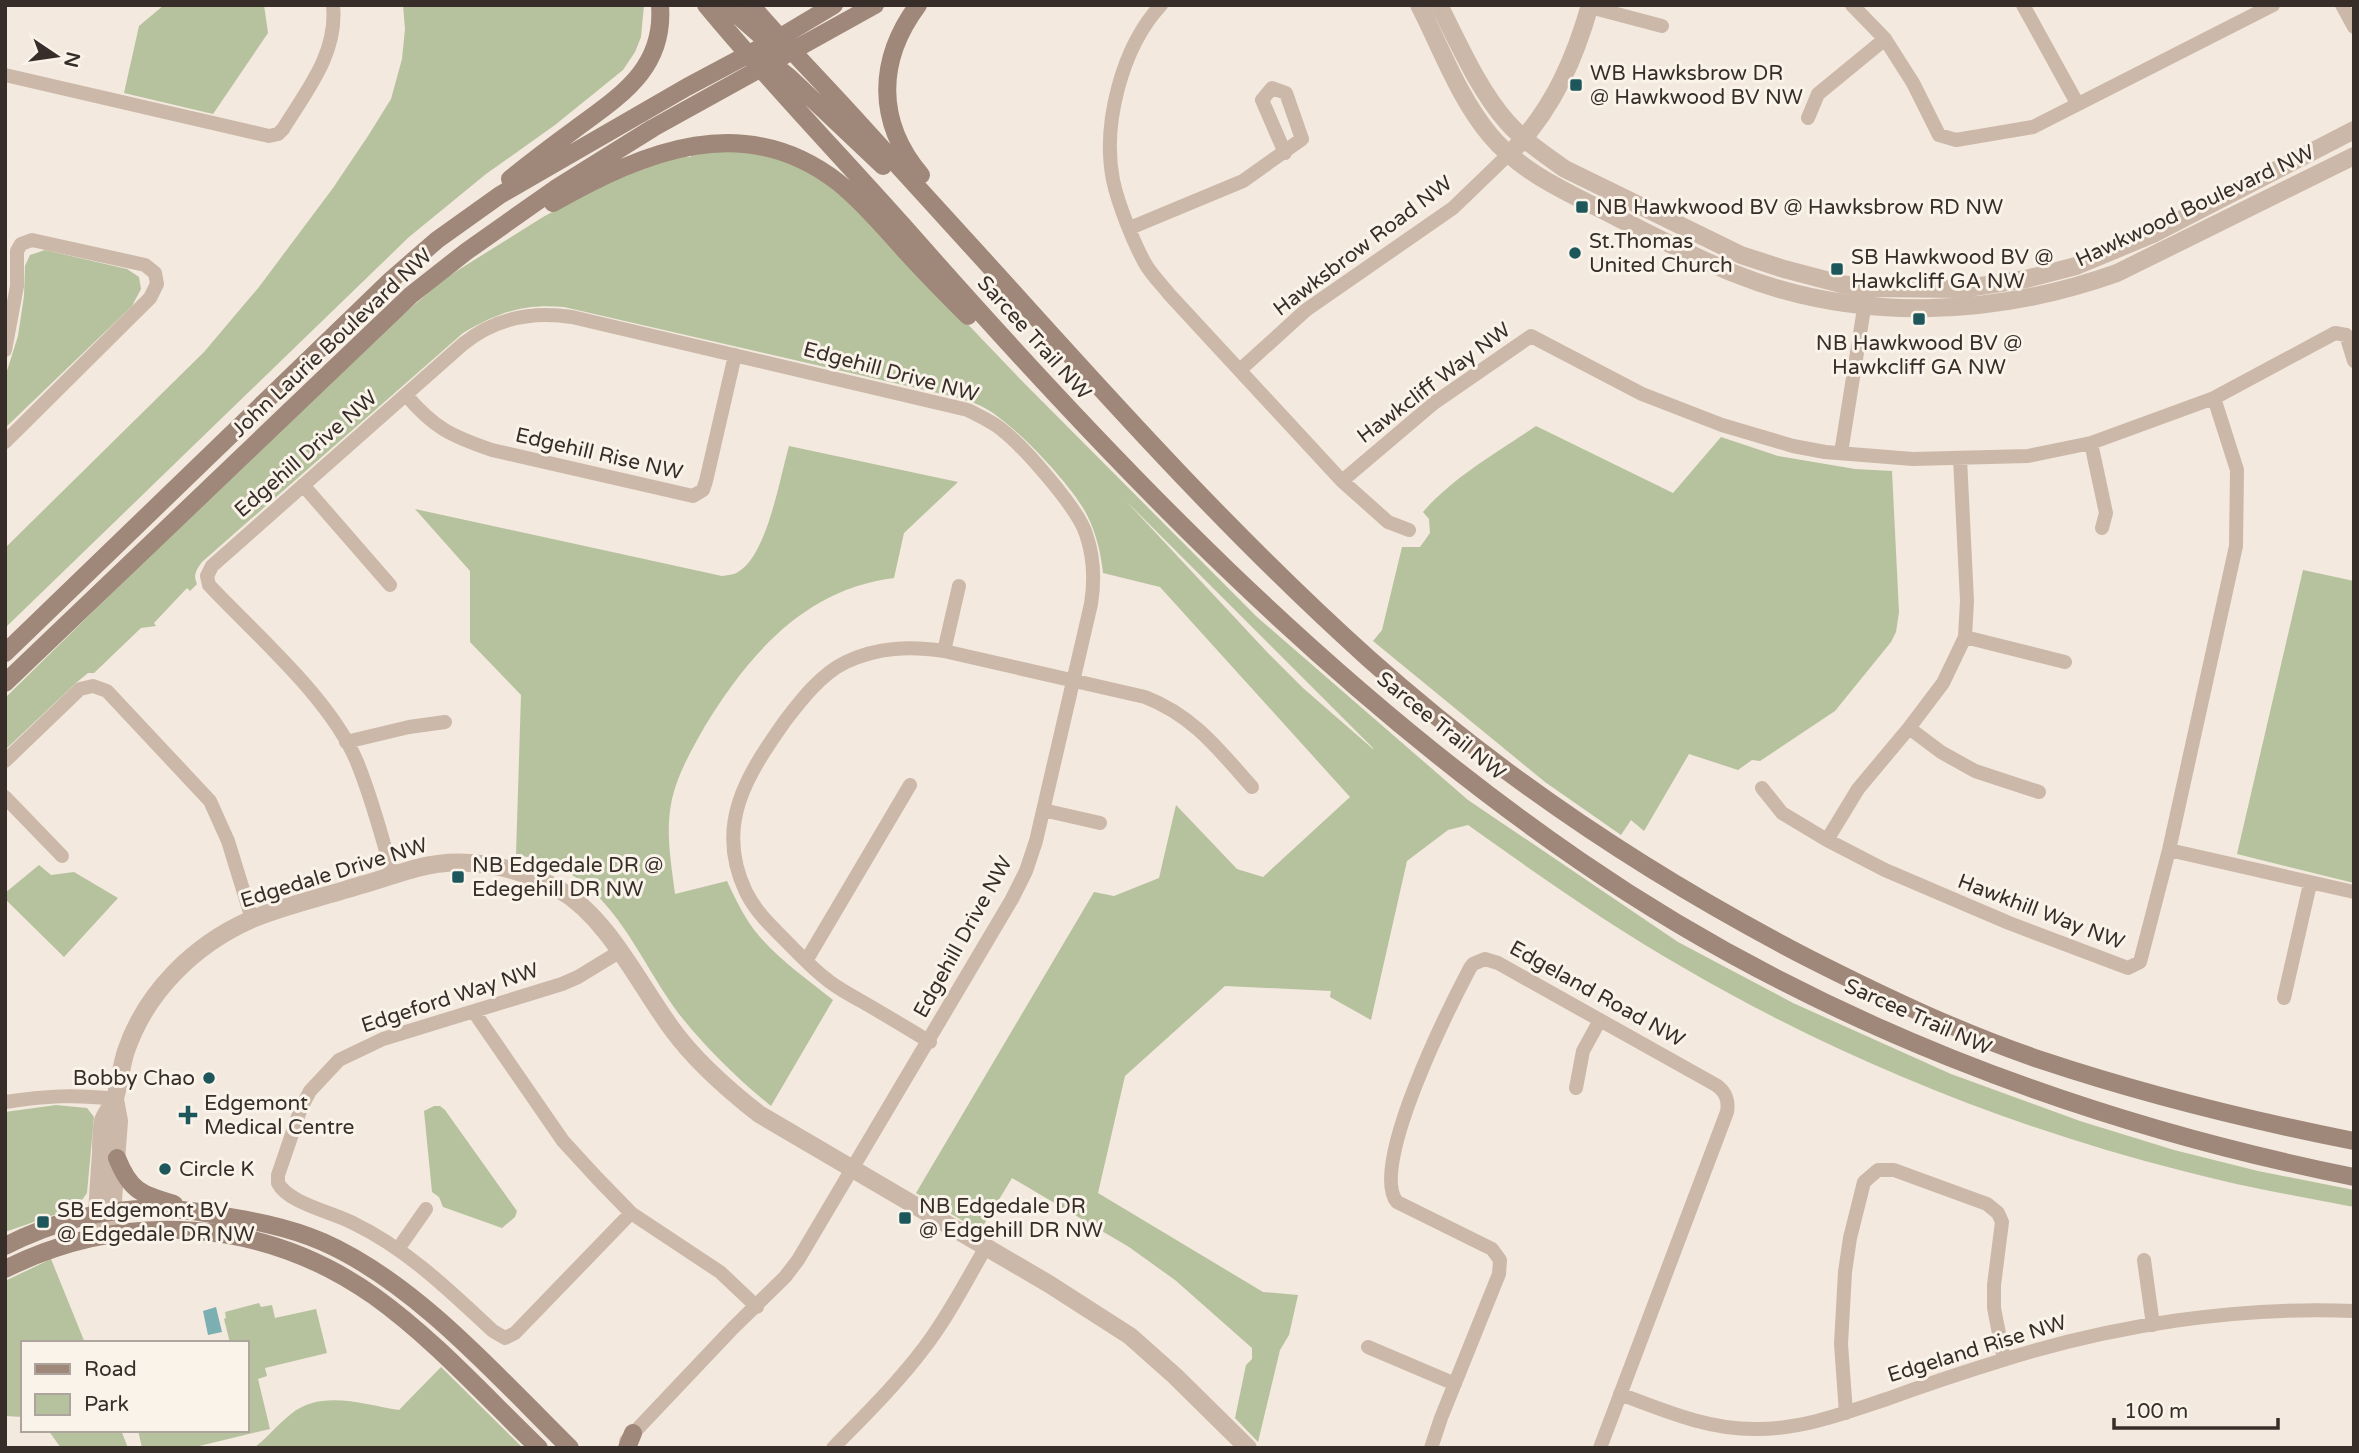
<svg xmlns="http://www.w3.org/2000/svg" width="2359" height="1453" viewBox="0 0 2359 1453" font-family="'Varela Round',sans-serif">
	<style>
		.green { fill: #b6c29d; fill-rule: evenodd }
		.water { fill: #7cafb1 }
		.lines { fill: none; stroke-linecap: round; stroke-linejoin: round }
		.minor { stroke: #cbb8a9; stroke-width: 14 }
		.tertiary { stroke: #cbb8a9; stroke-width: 18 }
		.secondary { stroke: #9f877a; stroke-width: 18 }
		.poi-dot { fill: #1e575b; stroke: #faf3ea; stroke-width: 2.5 }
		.labels { text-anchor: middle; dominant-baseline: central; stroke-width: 6; stroke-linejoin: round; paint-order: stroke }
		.poi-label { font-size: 21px; fill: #382e29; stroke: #faf3ea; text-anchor: start }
		.street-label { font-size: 21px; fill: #382e29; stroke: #faf3ea }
	</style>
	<rect width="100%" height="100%" fill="#f3e9de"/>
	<path class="green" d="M164,5H264L268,33L213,114L124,93L139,26Z
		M403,5H644L641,37L635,52L623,70L555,125L486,174L409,237L5,628V548L204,352L259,287L333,188L368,136L391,99L402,59L405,29Z
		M740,148L790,161L831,185L869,221L1022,381L1257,617L1468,800L1678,942L1793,1003L1951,1074L2080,1121L2174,1150L2258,1171L2354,1190V1207C2296,1196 2239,1186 2183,1171C2009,1127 1838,1058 1684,968C1609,925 1538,875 1468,825L1448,830L1407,861L1371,1020L1330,997L1331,991L1225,986L1125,1076L1098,1193L1263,1292L1298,1295L1289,1335L1280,1350L1258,1442L1235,1418L1246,1365L1252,1359V1348L1175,1280L1129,1247L1012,1178L980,1231L916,1193L1094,892L1114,896L1159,878L1176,805L1237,869L1263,877L1350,797L1160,587L1103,573C1101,553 1096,533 1087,515C1072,485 1011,420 981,406C973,402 964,400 955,397L564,307C523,303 498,313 463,333L202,562C196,570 193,575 197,584L190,591L187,588L154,623L156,626L141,628L94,673H88L76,683L5,750V698L339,370L444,279L543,217L629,171L686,152V157H691L690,151ZM1125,500L1373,748V749L1303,688L1267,652Z
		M45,250L127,269L139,277L141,289L132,306L5,428V377L18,336L24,296L25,266L30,255Z
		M1536,426L1673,493L1721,437L1778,456L1855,469L1892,471L1899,612L1896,632L1891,642L1835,711L1760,761L1752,760L1738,770L1689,754L1644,831L1631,820L1621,835L1545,782L1373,641L1382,630L1402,547H1420L1430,533L1429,519L1423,512C1453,477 1498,452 1536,426Z
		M789,446L958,482L904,533L894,578C805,589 749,654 705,726C692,749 678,773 672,799C665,831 671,862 675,894L727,881C736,900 745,920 760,937C781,961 808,980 833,1000L771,1106C739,1080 709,1051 683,1019C639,963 619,892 548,862C538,858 526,857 516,855L521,695L470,642V571L415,509L722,576C727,575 734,575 738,572C767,556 780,477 789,446Z
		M2303,570L2354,581V883L2237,854Z
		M39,865L51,875L74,872L118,898L64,957L5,899V893Z
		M56,1105L87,1108L94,1117L87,1193L77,1207L5,1232V1112Z
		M434,1106H440L445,1110L517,1211L515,1217L502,1228L443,1207L439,1197L432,1192L424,1111Z
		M51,1259L85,1343H23V1417L5,1416V1281Z
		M259,1303L261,1307L272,1305L275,1318L316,1309L327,1353L265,1368L267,1376L258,1379L270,1429L191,1448H142L138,1430H247V1343H230L224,1319L226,1318L225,1312Z
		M441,1367L523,1448H254C267,1438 278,1424 291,1414C322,1389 364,1405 399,1410Z
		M48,1430H121L128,1448H61Z"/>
	<path class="water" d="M216,1307L222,1332L208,1335L203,1311Z"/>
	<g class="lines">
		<path class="minor" d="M1161,5C1122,47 1102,124 1113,180C1118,204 1134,244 1146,265C1152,275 1162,285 1169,294L1342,481L1388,522L1409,530
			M1852,5L1885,39L1913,83L1939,135L1956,140L2033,127L2273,5
			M2023,5L2077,103
			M2342,5L2354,27
			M1590,7L1662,26
			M5,75L269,136L278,134L283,129C307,90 338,53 333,5
			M1808,118L1818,94L1885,39
			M1130,228L1243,181L1302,139L1286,93L1272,88L1262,100L1285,153
			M5,350L17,286V251L21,244L32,240L145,265L155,273L157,284L150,298L5,442
			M1241,369L1306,310L1453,208L1509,154
			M406,395C434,428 451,436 492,450L693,496L703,490L706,481L735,355
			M2091,443L2106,513L2102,528
			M1841,453L1866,296
			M1342,481L1434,403L1531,336L1642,394L1722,425L1793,446L1825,452L1913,459L2028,456L2091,443L2214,398L2335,333L2346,335L2354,361
			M303,485L390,585
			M1965,637L2065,662
			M944,651L959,586
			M1909,728L1941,752L1975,771L2039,792
			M346,742L409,727L445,722
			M5,761L80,689L93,686L107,691L210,801L228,841L252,919
			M1762,788L1782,813L1827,840L1885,870L2009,923L2128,968L2140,962L2169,850L2236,546L2237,470L2214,398
			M5,797L62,856
			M1043,810L1100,823
			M1827,840L1858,789L1909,728L1943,683L1965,637L1967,601L1960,458
			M2169,850L2354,892
			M393,875C382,838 372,798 357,762C331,699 256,635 209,585L207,576L212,566L463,344C495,318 532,311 572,317L968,410C979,416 991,421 1001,429C1023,446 1078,508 1086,534C1094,557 1095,579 1091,604L1036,841L1026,871L1012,899L798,1260L785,1277L733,1328L626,1441
			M619,952L578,977L562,984L383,1039L339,1060L310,1091L301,1108L278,1175V1183C288,1203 332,1212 353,1223C407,1249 449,1290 493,1331L505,1338L515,1333L631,1213
			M806,961L910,785
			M2284,998L2310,884
			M474,1012L563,1141L597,1178L631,1213L720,1272L757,1307
			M930,1042C907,1028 884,1014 861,1001C849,994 835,987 825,978C811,967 799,954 786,941C771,926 756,912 746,892C714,825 747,775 785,721C801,700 821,674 846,662C878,647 910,646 944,651L1145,697C1194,716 1219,750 1252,787
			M1576,1088L1583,1051L1600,1020
			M5,1102C45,1096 74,1094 115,1099
			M398,1249L426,1209
			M2144,1260L2153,1325
			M1368,1347L1455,1384
			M1620,1394C1665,1411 1709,1430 1758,1429C1803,1429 1845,1413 1887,1399C1925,1385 1964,1372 2003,1360C2114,1325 2237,1306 2354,1311
			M1846,1413L1841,1344L1845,1272L1850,1238L1864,1182L1878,1170H1894L1987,1204L1998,1213L2002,1222L1994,1285V1308L2004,1359
			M833,1448C864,1416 897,1384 924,1348C948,1317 966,1281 986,1247
			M1431,1448L1441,1418L1499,1274L1500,1260L1492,1249L1397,1202C1368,1168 1450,1006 1470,968L1473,964L1485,959L1498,963L1716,1085C1726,1092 1729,1100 1727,1112L1600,1448"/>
		<path class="tertiary" d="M1419,5C1441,48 1459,98 1490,135C1523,175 1574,195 1618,218C1656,237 1694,257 1733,273C1856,323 1993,317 2117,273L2354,156
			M1439,5C1459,44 1478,89 1507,122C1523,140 1545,155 1565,169L1741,255L1784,269L1841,284L1867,288L1961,289L2026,279L2076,266L2153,234L2354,130
			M1516,147C1554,106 1575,58 1590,5
			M115,1099L119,1121L113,1200L117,1233
			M96,1237C97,1209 99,1181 101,1153C101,1142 101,1131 103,1121C105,1113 113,1106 115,1098C120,1082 121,1066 126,1051C146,992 194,945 250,920C282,906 327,896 361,885C380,880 398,873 417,868C465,855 517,866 560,890C608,918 639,984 672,1029C696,1062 727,1089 759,1114L1049,1284L1130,1336L1175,1376L1248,1448"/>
		<path class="secondary" d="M706,5C772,85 845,160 914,238C1116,467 1327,687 1580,861C1811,1020 2080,1122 2354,1177
			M726,5L776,49
			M751,5C786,46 824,84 860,124C908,176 955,229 1003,281C1120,411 1238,541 1368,658C1502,778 1651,877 1810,959C1885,997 1961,1033 2041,1060C2143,1094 2248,1120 2354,1141
			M918,5C877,60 876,122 921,175
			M764,57L789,77L883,166
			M510,179C531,162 552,146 574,130C620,96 665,69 660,5
			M553,203C645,151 745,109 839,183C865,204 886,230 909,255C928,276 948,296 968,316
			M5,653L391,280L437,240L500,195L687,87L779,38L834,5
			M5,683L411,295L467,251L555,189L653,128L875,5
			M117,1158C130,1191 141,1194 174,1204
			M5,1246C70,1213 140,1201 211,1214C249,1220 286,1226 323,1242C416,1283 498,1377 570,1448
			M5,1269C126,1209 263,1218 374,1296C434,1339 486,1397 539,1448
			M627,1448L633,1433"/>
	</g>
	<g class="poi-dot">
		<rect x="1569" y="78" width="14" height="14" rx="3.5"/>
		<rect x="1575" y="200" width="14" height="14" rx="3.5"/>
		<circle cx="1575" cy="253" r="7"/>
		<rect x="1830" y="262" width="14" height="14" rx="3.5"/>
		<rect x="1912" y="312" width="14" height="14" rx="3.5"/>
		<rect x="451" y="870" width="14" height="14" rx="3.5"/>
		<circle cx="209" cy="1078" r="7"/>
		<path d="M184.5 1104.5h7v7h7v7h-7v7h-7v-7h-7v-7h7z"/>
		<circle cx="165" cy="1169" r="7"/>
		<rect x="898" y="1211" width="14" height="14" rx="3.5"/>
		<rect x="36" y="1215" width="14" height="14" rx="3.5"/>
	</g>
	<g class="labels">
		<g class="poi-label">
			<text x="1590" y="73">WB Hawksbrow DR<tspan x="1590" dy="24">@ Hawkwood BV NW</tspan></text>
			<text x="1596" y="207">NB Hawkwood BV @ Hawksbrow RD NW</text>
			<text x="1589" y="241">St.Thomas<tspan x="1589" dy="24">United Church</tspan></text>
			<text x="1851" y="257">SB Hawkwood BV @<tspan x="1851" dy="24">Hawkcliff GA NW</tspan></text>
			<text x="1919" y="343" text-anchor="middle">NB Hawkwood BV @<tspan x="1919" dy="24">Hawkcliff GA NW</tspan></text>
			<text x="472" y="865">NB Edgedale DR @<tspan x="472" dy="24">Edegehill DR NW</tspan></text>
			<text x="195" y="1078" text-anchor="end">Bobby Chao</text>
			<text x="204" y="1103">Edgemont<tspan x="204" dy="24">Medical Centre</tspan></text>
			<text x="179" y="1169">Circle K</text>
			<text x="919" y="1206">NB Edgedale DR<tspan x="919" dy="24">@ Edgehill DR NW</tspan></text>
			<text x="57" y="1210">SB Edgemont BV<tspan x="57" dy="24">@ Edgedale DR NW</tspan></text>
		</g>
		<g class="street-label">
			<text transform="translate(2195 206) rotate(-25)">Hawkwood Boulevard NW</text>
			<text transform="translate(1363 246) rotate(-37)">Hawksbrow Road NW</text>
			<text transform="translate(1034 338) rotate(48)">Sarcee Trail NW</text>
			<text transform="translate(332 343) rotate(-43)">John Laurie Boulevard NW</text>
			<text transform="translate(891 372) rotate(15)">Edgehill Drive NW</text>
			<text transform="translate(1434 383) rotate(-37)">Hawkcliff Way NW</text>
			<text transform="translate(306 454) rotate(-41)">Edgehill Drive NW</text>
			<text transform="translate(599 454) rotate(13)">Edgehill Rise NW</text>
			<text transform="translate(1441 726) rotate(39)">Sarcee Trail NW</text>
			<text transform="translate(334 873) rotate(-17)">Edgedale Drive NW</text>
			<text transform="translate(2041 912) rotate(21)">Hawkhill Way NW</text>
			<text transform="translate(963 937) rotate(-61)">Edgehill Drive NW</text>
			<text transform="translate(1597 994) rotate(29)">Edgeland Road NW</text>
			<text transform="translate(450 998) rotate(-18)">Edgeford Way NW</text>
			<text transform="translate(1918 1017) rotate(24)">Sarcee Trail NW</text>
			<text transform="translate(1977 1349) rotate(-17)">Edgeland Rise NW</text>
		</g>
	</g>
	<rect width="2359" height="1453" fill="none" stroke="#382e29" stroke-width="14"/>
	<rect x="21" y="1341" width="228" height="91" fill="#faf3ea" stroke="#aca49d" stroke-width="2"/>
	<rect x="35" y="1364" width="35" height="10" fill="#9f877a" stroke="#aca49d" stroke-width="2"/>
	<text x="84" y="1376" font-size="21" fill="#382e29">Road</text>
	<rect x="35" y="1394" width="35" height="21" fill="#b6c29d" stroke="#aca49d" stroke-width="2"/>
	<text x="84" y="1411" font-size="21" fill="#382e29">Park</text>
	<g transform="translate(56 56) rotate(103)" stroke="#faf3ea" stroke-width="5" paint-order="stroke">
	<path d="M0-5L12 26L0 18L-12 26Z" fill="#382e29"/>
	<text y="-10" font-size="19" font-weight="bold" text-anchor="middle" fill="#382e29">N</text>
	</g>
	<path d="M2114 1418v10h164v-10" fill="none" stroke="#382e29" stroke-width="3.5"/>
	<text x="2124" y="1418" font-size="21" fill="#382e29" stroke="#faf3ea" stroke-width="5" paint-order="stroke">100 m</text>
</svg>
